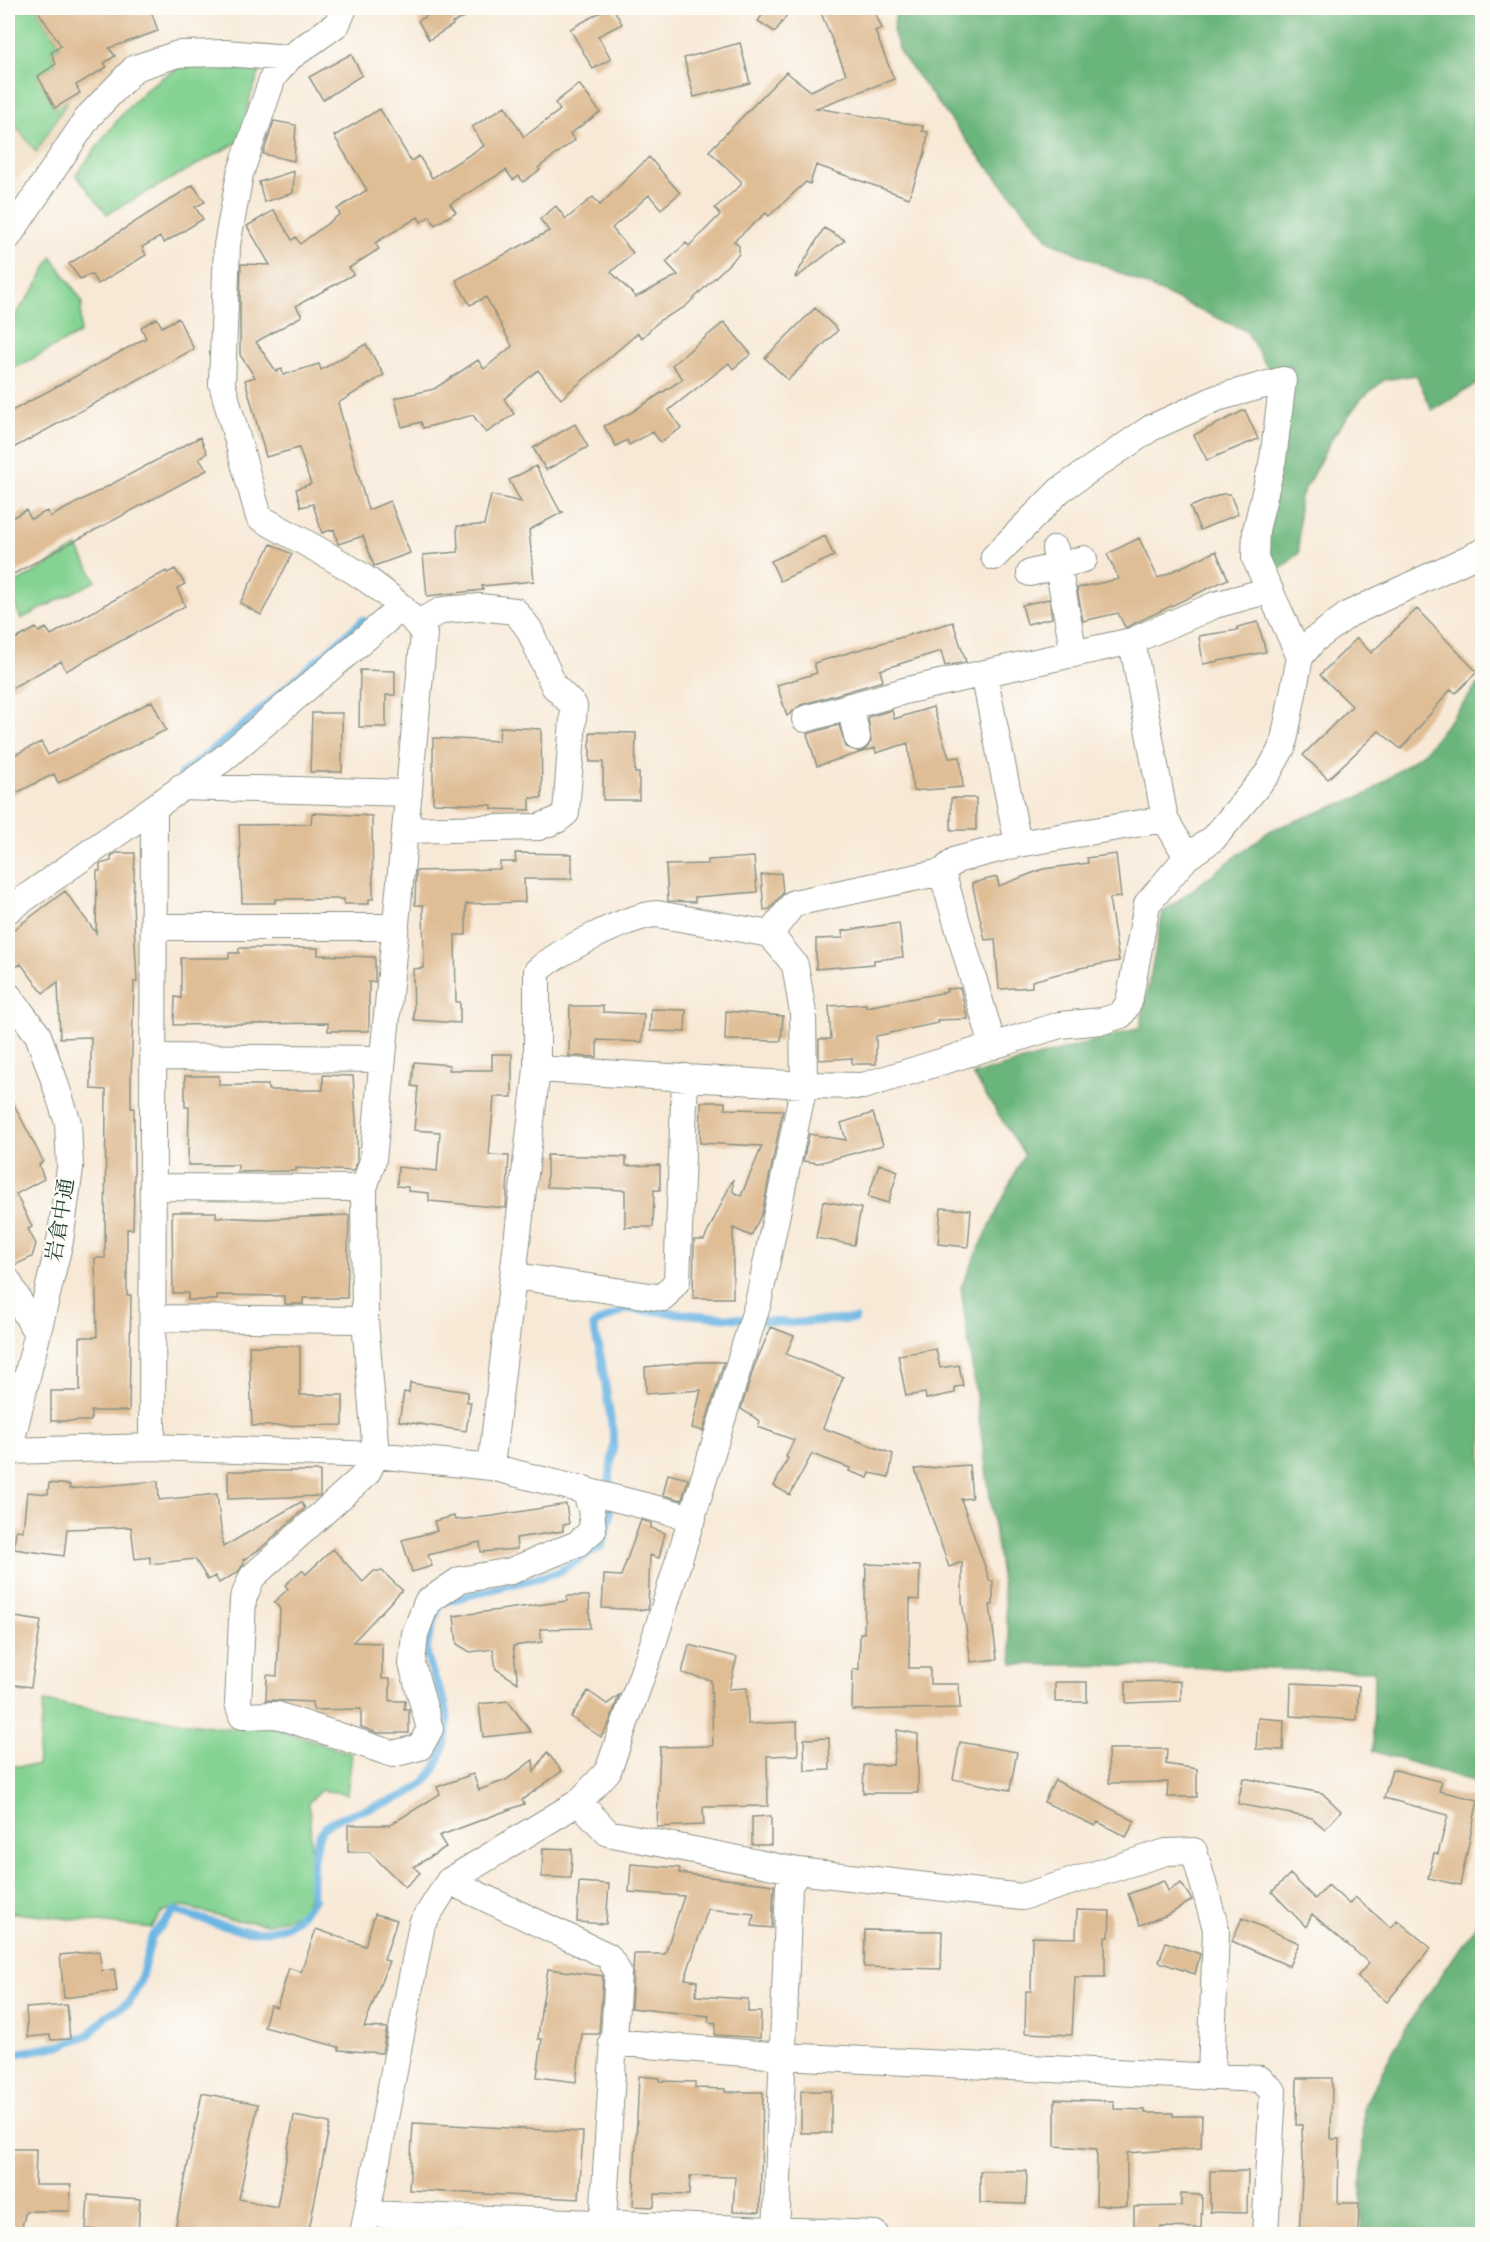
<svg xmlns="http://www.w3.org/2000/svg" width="1490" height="2242" viewBox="0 0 1490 2242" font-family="'IM FELL DW Pica','Noto Serif JP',serif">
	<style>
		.built { fill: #ecd8ba }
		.green { fill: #84d392; stroke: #528863; stroke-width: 1.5 }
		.forest { fill: #6bb57c; stroke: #457958; stroke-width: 1.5 }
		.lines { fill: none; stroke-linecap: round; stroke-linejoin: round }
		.stream { stroke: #6bb5e3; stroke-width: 8 }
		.building { fill: #dfbd95 }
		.minor-casing { stroke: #8c9386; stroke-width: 28 }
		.minor { stroke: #fff; stroke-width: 26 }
		.labels { text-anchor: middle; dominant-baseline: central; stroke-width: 4.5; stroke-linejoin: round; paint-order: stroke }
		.street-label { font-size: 21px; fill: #1f3d34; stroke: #fdfcf7 }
	</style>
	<rect width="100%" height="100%" fill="#fdfcf7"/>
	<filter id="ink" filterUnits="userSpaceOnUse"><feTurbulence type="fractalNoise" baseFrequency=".0167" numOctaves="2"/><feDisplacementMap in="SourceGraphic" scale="12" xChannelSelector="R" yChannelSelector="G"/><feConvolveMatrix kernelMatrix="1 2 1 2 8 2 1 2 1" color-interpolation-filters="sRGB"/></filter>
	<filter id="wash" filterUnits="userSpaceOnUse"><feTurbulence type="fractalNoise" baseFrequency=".008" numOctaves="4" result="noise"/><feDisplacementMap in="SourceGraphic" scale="24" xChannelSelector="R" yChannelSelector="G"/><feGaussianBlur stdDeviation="1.35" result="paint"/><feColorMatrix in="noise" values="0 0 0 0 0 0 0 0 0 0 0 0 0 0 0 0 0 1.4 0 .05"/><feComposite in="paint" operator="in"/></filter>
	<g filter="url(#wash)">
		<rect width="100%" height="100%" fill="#f8e9d7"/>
		<path class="built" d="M8,8H109L130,52L64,133L8,188Z"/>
		<path class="green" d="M8,8H36L61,46L51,52L56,64L38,76L55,108L68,100L36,152L11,119L8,121Z
			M185,65L260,71L250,98L240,141L107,214L76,175C109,133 135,86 185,65Z
			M52,257L82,301L80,333L8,372V325L35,288Z
			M77,547L96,581L21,619L8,588Z
			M44,1702L224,1728L273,1727L352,1754L347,1794L321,1790L309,1802L313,1883L302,1913L269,1924L228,1919L182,1906L161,1913L152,1928L8,1912V1766H37Z"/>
		<path class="forest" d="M897,8H1482V381L1432,410L1416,375L1384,380L1361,399L1334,435L1299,500V553L1275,574L1268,568L1262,540L1276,383L1246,331L1050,241L977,154L900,53L893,30Z
			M1482,680V1784L1373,1751L1374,1671L1013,1664L961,1287L1024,1154L973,1075L1140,1028L1163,912L1271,830L1367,794L1425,751Z
			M1482,1916V2234H1361L1364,2106L1406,2027Z"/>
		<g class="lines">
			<path class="stream" d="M181,774L232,735L363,620
				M8,2055L63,2045L90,2034L106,2016L130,2002L140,1982L152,1936L175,1911C213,1921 260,1946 295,1920C302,1915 308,1906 314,1899L312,1902C313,1880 310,1848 323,1829C336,1811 402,1806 426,1781C442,1764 452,1726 445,1704C440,1688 428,1668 427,1652C426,1637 436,1617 440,1603L556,1573L602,1546L610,1518L609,1482L614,1441L601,1357L593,1325L627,1309L790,1323L855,1319"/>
		</g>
		<g id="blocks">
			<path class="building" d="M36,8H150L158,31L109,48L115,56L104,63L107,67L76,85L80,93L55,108L38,76L56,64L51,52L61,46Z
				M440,8H484L452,23L453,25L429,40L418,21Z
				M608,8H613L622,24L598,36L611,59L593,69L570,29Z
				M767,8H792L775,32L758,21Z
				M819,8H873L882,28L875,31L894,79L816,108L923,126L922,131L928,132L925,153L909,198L816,165L810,184L806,182L769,216L766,213L734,241L739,246V254L685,307L660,320L642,338L638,333L561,399L538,370L504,399L514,414L486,433L473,415L423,428L421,422L402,427L395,398L434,389L478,360L484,369L512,346L486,297L470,305L456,280L549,231L540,219L556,206L566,219L593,197L600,205L649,157L680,193L661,209L649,195L612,228L633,253L611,272L636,297L678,275L666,262L686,243L689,246L720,215L715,208L741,185V181L709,151L786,72L811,91L846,74Z
				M740,43L750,83L694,97L684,58Z
				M351,54L362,75L323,100L309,77Z
				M579,84L600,112L570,134L575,140L538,168L540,170L523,182L519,176L513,180L506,170L450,204L456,212L435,225L430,216L421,222L418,217L375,243L379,249L349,268L354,274L296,306L302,316L256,342L276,371L282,369L283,375L319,364L321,370L366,344L384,375L338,403L368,510L390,501L410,553L374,566L363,536L338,544L334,529L322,533L313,504L301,507L296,489L311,484L299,448L266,457L245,380L255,377L240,355V304L241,264L270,265L247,226L274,210L292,240L296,237L300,244L340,214L337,209L367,190L334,136L380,109L411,161L419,156L432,178L484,146L472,127L505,106L524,137L560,110L555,103Z
				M274,121L296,125L294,161L263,154Z
				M294,171L293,193L264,202L259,182Z
				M193,185L205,202L195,207L203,219L164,243L160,237L142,247L146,255L98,284L91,274L80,279L69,264Z
				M824,228L845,240L796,278L795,277Z
				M815,308L838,330L788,380L765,358Z
				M157,318L162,327L178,318L194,349L8,451V413L146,338L141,327Z
				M724,322L751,354L733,369L729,363L669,410L681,428L660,442L653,432L629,445L627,440L616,446L604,426L632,412L683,379L672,365Z
				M1245,410L1258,439L1207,460L1194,435Z
				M575,424L588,447L546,470L533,448Z
				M200,437L207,453L199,459L207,470L8,577V520L26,510L31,519L47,511L50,517Z
				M536,466L560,511L563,512L529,530L534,581L482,586L483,590L427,596L423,555L458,552L457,526L484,525L491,495L521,502L509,480Z
				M1222,494H1230L1238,514L1200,530L1190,507Z
				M825,536L834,556L780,581L771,561Z
				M1139,538L1158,578L1216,551L1228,579L1127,627H1125L1118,613L1083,621L1077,588L1119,579L1107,554Z
				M271,544L292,554L261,615L240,603Z
				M175,569L185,584L177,588L185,606L66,671L61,661L8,690V643L36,628L39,632L46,628L51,635L166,571L167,573Z
				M1049,599L1052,618L1027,624L1022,605Z
				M1417,609L1477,672L1456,693L1451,689L1401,749L1379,731L1328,779L1303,755L1352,706L1320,675L1357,638L1371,653Z
				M953,622L966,662L945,666L941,651L880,670L883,681L801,705L787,716L777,685L817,673L814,663Z
				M1258,622L1266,652L1203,664L1199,636L1238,630L1237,627Z
				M360,670L395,671V695H386V727H359Z
				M152,701L166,730L58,783L54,774L8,797V758L41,742L48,755Z
				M933,707L949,758L960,757L963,787L913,791L908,743L876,753L875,748L817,766L807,734L839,725L846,747L860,752L867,748L871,741L868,717L892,710L894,719Z
				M312,713H342V772H310Z
				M500,727L541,729L542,798H530V810L492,809V805L433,803V738L499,741Z
				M590,732L636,733L635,773H639V800H603V762H590Z
				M951,798H976V830H951Z
				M312,813L372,816L373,899H369V904H344V899H275V903H242L239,825L311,824Z
				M116,853H135L133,903L137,982H134L131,1083V1108H134V1189L133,1229H127V1295H131L129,1411H91V1421H51V1391H80V1337H97L95,1258H105L106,1090L91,1089V1037L60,1038L58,982L43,993L21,964L16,967L8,956V934L65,891L96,933L97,871H100V864L111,861V856Z
				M515,853L572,854V879H524L525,902L466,904V935H455L456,1002H460V1023L414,1020L413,969L424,968L423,905H415L416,871L500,869V862H516Z
				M1116,854L1121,897L1110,898V904L1119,961L1080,968L1032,981V987L999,989L995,939L985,940L972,883L997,877L999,886L1043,869L1088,863L1087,858Z
				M754,857L757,892L695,897V902L668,901L666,865L708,864V860Z
				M781,873L783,893L770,909L764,910L761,875Z
				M899,923L903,957L874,960V964L816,969V939L843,938L842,931Z
				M239,948H318V955L375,957V982H369V1031H328V1023L174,1025L175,997L181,998V958H229V953H239Z
				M960,988L968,1019L937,1020L938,1023L876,1036V1064H852V1058L819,1060V1039H831L829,1006L866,1004V1007L947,992L946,989Z
				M570,1006H603V1012L644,1014L642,1042L597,1040V1057L569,1056Z
				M651,1009L686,1010L685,1032L650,1031Z
				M726,1011L783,1016L781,1041L725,1040Z
				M492,1054H512V1097H494L489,1155L509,1156L506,1208L429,1201V1193L408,1191V1187L397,1186L398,1167L437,1171L440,1132L414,1130L418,1087L412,1086L414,1062L450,1065L449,1070H492Z
				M323,1075L353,1076L357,1135V1161L354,1171L296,1168V1171L238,1172V1165H188L189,1107H185V1076H219V1085H268V1090H323Z
				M8,1093L43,1161L39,1165L44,1179L16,1194L32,1227L28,1229L36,1244L32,1257L11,1267L8,1266Z
				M701,1102H725V1109L783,1110L762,1213L751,1236L733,1228V1298H693L694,1240H704L733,1179V1192L741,1196L762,1146L700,1143Z
				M873,1113L883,1145L819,1163L803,1161L809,1134L846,1140L841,1123Z
				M547,1155L626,1157V1166L660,1165V1190H654L653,1227H625V1190L547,1187Z
				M879,1164L898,1171L888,1203L868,1197Z
				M823,1201L861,1208L854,1245L816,1238Z
				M941,1208L971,1210L968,1247L938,1244Z
				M172,1212H216V1217L265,1219L349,1215L347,1298H303V1304H285V1296L217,1295V1300H188V1293H173Z
				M771,1327L794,1336L786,1354L843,1377L823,1428L893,1454L889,1477L870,1473L868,1478L849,1471L850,1468L812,1454L790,1495L774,1486L788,1458L786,1457L794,1440L758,1427L760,1421L741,1409L754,1367Z
				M249,1346H300V1395H343V1425L252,1426Z
				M936,1349L940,1368L959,1365L963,1386L955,1387V1393L926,1399L925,1393L906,1396L898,1355Z
				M697,1362H724L703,1431L692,1428L701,1390L646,1394L645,1367Z
				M410,1383L468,1392L467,1402H471L466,1431L399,1421L404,1392L409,1393Z
				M969,1465L972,1498L961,1499L990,1581H993V1605H990L997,1659L971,1662L962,1601V1562L949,1567L915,1469Z
				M228,1471H320V1496L228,1499Z
				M668,1474L688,1479L682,1500L663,1495Z
				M158,1481L159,1500L217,1494L223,1547L301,1502L305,1508L260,1549L243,1560L244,1564L238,1572L219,1583L215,1576L208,1580L195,1559L150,1564V1557L135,1559L131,1527L67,1529L64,1556L14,1549L16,1530L23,1531L27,1492L48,1494L49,1483L70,1485L69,1489Z
				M566,1504L569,1524L563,1525V1531L516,1538L517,1549L481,1552L480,1542L428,1555L432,1566L412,1572L402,1540L437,1531L434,1521L454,1516L455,1520L493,1516Z
				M641,1520L651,1523V1528L665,1533L659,1558L650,1555L648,1610L602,1608L604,1575L621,1576Z
				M333,1549L363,1582L374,1571H382L402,1590L353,1642L382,1643V1679H390V1701H405L404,1709H409V1733H378L361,1727V1709L313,1710L312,1702L266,1700L267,1675L277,1676L280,1609L274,1602L288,1589L285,1585L302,1570L306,1574Z
				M866,1564L920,1566L919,1600L910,1599L909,1668H930V1684H959L960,1708L852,1710L853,1669H859L860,1633H864Z
				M567,1596H589L590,1628L540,1629L542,1642L513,1646L518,1683L496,1669L493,1649L470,1652L457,1644L454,1616L567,1601Z
				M8,1616L41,1621L31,1687L8,1684L12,1649L8,1648Z
				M689,1645L737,1657L729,1689L747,1688L748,1724L797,1722L798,1755L767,1756L768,1806L703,1807L704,1825L657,1827L660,1747L713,1746L711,1680L682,1673Z
				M1181,1681V1701L1126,1703V1682Z
				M1055,1682H1087V1702H1055Z
				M1291,1683L1359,1686L1357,1720L1290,1716Z
				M588,1691L607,1704L619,1695L609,1724L601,1737L571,1717Z
				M508,1701L531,1732L483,1737L479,1704Z
				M1258,1718L1284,1720L1283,1750L1256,1749Z
				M897,1730L918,1734V1793H863L864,1765H893Z
				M829,1738L830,1770L805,1771L804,1739Z
				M960,1742L1017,1752L1010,1790L953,1779Z
				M1108,1749H1167L1166,1764L1197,1769V1797H1167L1168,1782L1109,1783Z
				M547,1752L562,1771L522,1800L524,1804L439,1836L446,1847L414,1867L420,1873L405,1887L369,1852H348V1825H390L440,1794L437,1787L473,1774L479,1790L506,1780L533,1760L534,1772Z
				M1392,1769L1442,1782L1439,1791L1478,1800L1460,1885L1428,1878L1434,1853L1438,1854L1448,1815L1384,1798Z
				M1243,1778L1322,1793L1341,1811L1325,1829L1312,1818L1238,1804Z
				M1055,1780L1135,1821L1126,1837L1098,1822L1095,1826L1044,1802Z
				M771,1816V1845H752V1817Z
				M543,1848L572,1849L571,1878L542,1877Z
				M631,1864L680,1868L679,1873L774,1885L772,1928L752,1926L754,1914L708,1909L685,1979L697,1981L696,1996L748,1999V2012H761L760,2038L715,2035L716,2023L708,2022L709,2016L631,2008L634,1954H665L684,1896L629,1892Z
				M1290,1874L1315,1899L1328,1885L1349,1904L1355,1897L1391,1928L1397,1920L1431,1948L1387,2002L1357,1977L1369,1963L1312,1914L1306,1927L1272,1892Z
				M1164,1881L1168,1891L1181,1883L1192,1900L1170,1914L1140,1925L1128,1894Z
				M579,1882L609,1884L606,1924L577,1922Z
				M1077,1910L1110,1911L1109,1937H1105V1977H1075L1072,2035L1025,2033L1026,1991H1031L1032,1937L1076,1938Z
				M375,1914L397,1920L384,1960L389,1961L364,2027L387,2028L382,2053L339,2050V2047L264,2027L270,2005L277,2007L289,1968L301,1972L316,1929L365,1946Z
				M1242,1918L1299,1943L1289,1966L1232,1941Z
				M865,1930L942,1931L941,1969L864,1967Z
				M1166,1942L1200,1954L1195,1974L1159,1962Z
				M99,1951L102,1971L114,1969L117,1991L64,1998L60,1955Z
				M548,1969L603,1976L599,2034H582L576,2082L537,2077L542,2039H538L541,2011Z
				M67,2005L70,2039L51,2040L50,2035L28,2037L26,2008Z
				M639,2076L660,2078V2081L695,2082V2088L725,2089V2092H763L760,2212L733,2211L735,2177L690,2176L689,2195L655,2194L654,2207L633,2206Z
				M1297,2078H1332L1331,2139H1339L1338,2203H1359L1358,2235H1299L1303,2161L1302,2125H1296Z
				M801,2091H831V2133H801Z
				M202,2093L258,2104L239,2199L277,2207L294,2116L330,2123L308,2235H174Z
				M1055,2099L1114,2101V2109L1145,2110V2113H1173V2116H1202L1201,2148L1127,2153V2206L1096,2205L1097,2149L1055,2146Z
				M413,2123L583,2132L579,2199L409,2190Z
				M8,2149H36L35,2185H71L70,2211H26L20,2235H8Z
				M980,2171H1027L1026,2204L980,2203Z
				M1210,2171H1248L1247,2213L1210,2212Z
				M1181,2194L1202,2195L1201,2228L1161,2227V2233H1134V2207L1181,2206Z
				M88,2195L140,2199L138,2233L86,2229Z"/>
		</g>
	</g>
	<g filter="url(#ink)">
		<use href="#blocks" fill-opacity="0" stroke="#8c9386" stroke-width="1.5"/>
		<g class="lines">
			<g class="minor-casing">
				<path id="minor" d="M344,8L337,24L289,58L273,77L240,174L227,245L222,384L259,517C315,550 387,580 424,634L373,1160L364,1188L365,1320L376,1455L367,1473L252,1577L243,1599L238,1703L242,1716L277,1715L393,1754L420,1747L430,1729L412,1664L415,1634L427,1602L460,1580L511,1571L577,1544L593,1530L591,1508L584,1489
					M8,237L89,116L135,68L178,54L226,53L289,58
					M1055,549L1074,654
					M1030,573L1084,559
					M1132,641L1165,819L1187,857
					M1300,657L1314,640L1349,614L1482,552
					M984,674L1018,844
					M850,706L857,737
					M805,719L908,690L1132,641L1215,605L1270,590
					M181,787L409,793
					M405,830L539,827L557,820L566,813L574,706L554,686L529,629L515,611L480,607L443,610L417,623
					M942,872L993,1046
					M8,910L223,759L402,607
					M154,927H396
					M770,934L794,903L942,872L956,860L1018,844L1165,819
					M8,995L38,1035L53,1077L68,1123L70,1168L60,1241L8,1455
					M154,1057L383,1059
					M153,1187L364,1188
					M515,1276L663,1298L677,1281L685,1077
					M8,1281L37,1334
					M153,1318L365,1320
					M152,1447L154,809
					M8,1451L152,1447L376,1455L491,1467L693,1518
					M491,1467L537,1069
					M579,1802L608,1833L798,1871L1022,1897L1166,1852L1194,1851L1216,1929L1211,2077
					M449,1881L608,1956L618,1972L603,2223
					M612,2042L782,2056L1260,2079L1273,2091L1265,2234
					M367,2214L875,2234
					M363,2234L422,1924L449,1881L579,1802L608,1771L653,1644L758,1303L804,1085L803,1013L795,965L770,934L657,914C628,916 559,951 537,971V1069L804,1085L863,1086L1060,1025L1102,1021L1121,1015L1129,1002L1147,904L1187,857L1214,838L1268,773L1283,746L1300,657L1255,558L1256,530L1273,459L1283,380L1217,398L1151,428L1060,490L994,557
					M776,2234L789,1886L798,1871"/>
			</g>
			<use href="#minor" class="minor"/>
		</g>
	</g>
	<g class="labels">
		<g class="street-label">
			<text transform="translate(61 1220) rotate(-81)">岩倉中通</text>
		</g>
	</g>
	<rect width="1490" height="2242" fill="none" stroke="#fdfcf7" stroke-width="30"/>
</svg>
